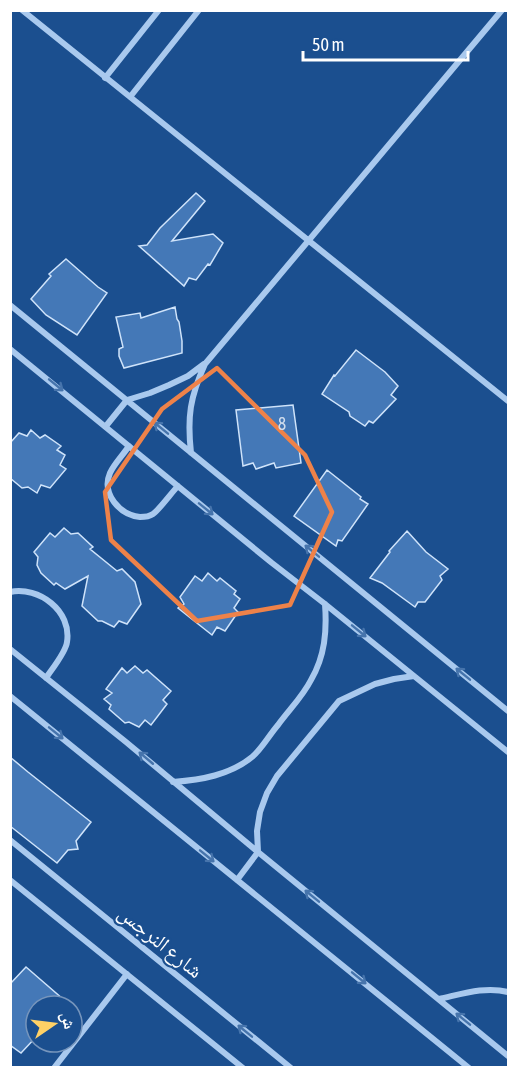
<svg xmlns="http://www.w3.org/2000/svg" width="519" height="1078" viewBox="0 0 519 1078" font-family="'Asap Condensed','Noto Naskh Arabic',sans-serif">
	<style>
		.building { fill: #4478b7; stroke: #cfe3fa; stroke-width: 1.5 }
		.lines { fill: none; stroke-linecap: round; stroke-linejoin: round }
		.minor { stroke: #a9c9ee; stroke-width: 6 }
		.oneway { stroke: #4674ac }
		.marked { fill: none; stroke: #ee8249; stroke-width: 4.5; stroke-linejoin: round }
		.labels { text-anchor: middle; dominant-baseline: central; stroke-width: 4.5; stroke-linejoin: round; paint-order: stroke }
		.number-label { font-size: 18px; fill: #d0dded }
		.street-label { font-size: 21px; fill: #fff; stroke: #1b4f8f }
	</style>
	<rect width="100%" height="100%" fill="#1b4f8f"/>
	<path class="building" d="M196,193L205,201L172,241L213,234L223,243L210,265L208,264L196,280L189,278L184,286L139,246L147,245L160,228Z
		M66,259L98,287L107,293L77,335L46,315L31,299L51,276L49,274Z
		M175,307L177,319L179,322L182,341V353L124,368L119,356V349L123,347L116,317L140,313L141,318Z
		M356,350L385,372L398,386L391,395L396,399L373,423L369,421L365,426L350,416L349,412L322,394L334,375L335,376Z
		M293,405L301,463L276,468L274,463L256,469L253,463L243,466L236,410Z
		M31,430L40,438L45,435L61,446L57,450L65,455L60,465L66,469L50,488L41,485L37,493L28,487L22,488L10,478V443L19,433L27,436Z
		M327,470L361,497L360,499L368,504L342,541L338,540L336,546L294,516Z
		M64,528L71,534L78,533L93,547L90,549L117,571L122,569L135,582L141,604L127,624L119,621L114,627L102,621H98L82,606L88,576L65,589L56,583L54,585L41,573L37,565L38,557L34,552L50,533L55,537Z
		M407,531L426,552L448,569L440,576L442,580L425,602H418L415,607L382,583L370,578L390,552L389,551Z
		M208,573L217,581L220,578L236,591L234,594L240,599L234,608L238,612L225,631L217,627L212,635L178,608L184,604L180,597L195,576L202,581Z
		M135,666L143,673L147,670L171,691L163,700L167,704L151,725L145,720L139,727L129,722L125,723L109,709L111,705L104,699L112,693L106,689L122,668L127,673Z
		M10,757L28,772L91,822L76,841L78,849L68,850L57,863L10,826Z
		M26,967L71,1006H36V1037L21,1053L10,1045V984Z"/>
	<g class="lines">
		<path class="minor" d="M22,10L508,401
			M105,78L159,10
			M130,97L199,10
			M10,305L508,711
			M10,349L272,563L325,604L508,752
			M106,426L127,400L150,393L169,385L188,376L204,364
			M129,446C123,455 114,464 110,473C101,494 120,515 140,517C143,517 150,516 153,514C159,510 172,492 178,486
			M191,453C187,417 190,397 205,364L502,10
			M10,592C39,586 72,611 67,642C66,652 52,669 46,678
			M10,649L126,742L258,852L508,1056
			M10,696L469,1068
			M173,782C201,780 230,775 252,757C261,750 270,734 278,725C289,710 303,696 311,680C325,656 327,631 325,604
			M10,840L291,1068
			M10,880L243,1068
			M237,880L258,852L257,831L260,812L267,793L277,776L339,701L375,684L394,679L414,676
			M439,999C462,994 485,986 508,992
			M54,1068L127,974"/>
	</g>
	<defs><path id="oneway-shaft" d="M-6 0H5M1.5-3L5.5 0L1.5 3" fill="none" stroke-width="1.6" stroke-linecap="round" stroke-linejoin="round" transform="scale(1.5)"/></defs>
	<g class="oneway">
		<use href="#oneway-shaft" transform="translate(56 385) rotate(39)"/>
		<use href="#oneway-shaft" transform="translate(161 428) rotate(-141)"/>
		<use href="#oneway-shaft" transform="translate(206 509) rotate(39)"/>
		<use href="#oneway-shaft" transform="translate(312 551) rotate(-141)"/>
		<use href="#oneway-shaft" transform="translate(359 631) rotate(39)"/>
		<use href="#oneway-shaft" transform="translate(463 674) rotate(-141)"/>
		<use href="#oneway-shaft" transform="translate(56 733) rotate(39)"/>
		<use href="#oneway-shaft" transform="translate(146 758) rotate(-140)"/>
		<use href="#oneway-shaft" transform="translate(207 856) rotate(39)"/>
		<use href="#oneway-shaft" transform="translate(312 896) rotate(-141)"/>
		<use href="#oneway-shaft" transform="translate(359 978) rotate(39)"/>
		<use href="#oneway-shaft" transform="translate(463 1019) rotate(-141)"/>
		<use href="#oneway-shaft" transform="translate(245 1031) rotate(-141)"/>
	</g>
	<path class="marked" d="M217,368L305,455L332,512L290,605L197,621L111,540L105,492L162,409Z"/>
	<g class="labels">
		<g class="number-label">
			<text x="282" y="423">8</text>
		</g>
		<g class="street-label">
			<text transform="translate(161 941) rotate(39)">شارع النرجس</text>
		</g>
	</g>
	<rect width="519" height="1078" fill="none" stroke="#ffffff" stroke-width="24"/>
	<g transform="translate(54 1024) rotate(76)"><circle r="28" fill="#1b4f8f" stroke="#7695bc" stroke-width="1.5"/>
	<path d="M0-4.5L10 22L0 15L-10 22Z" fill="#ffd166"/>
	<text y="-9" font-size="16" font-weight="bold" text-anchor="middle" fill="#ffffff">ش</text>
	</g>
	<path d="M303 51v9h165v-9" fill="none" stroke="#ffffff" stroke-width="3"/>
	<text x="312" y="51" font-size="18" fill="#ffffff" stroke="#1b4f8f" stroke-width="4.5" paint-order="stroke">50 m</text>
</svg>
